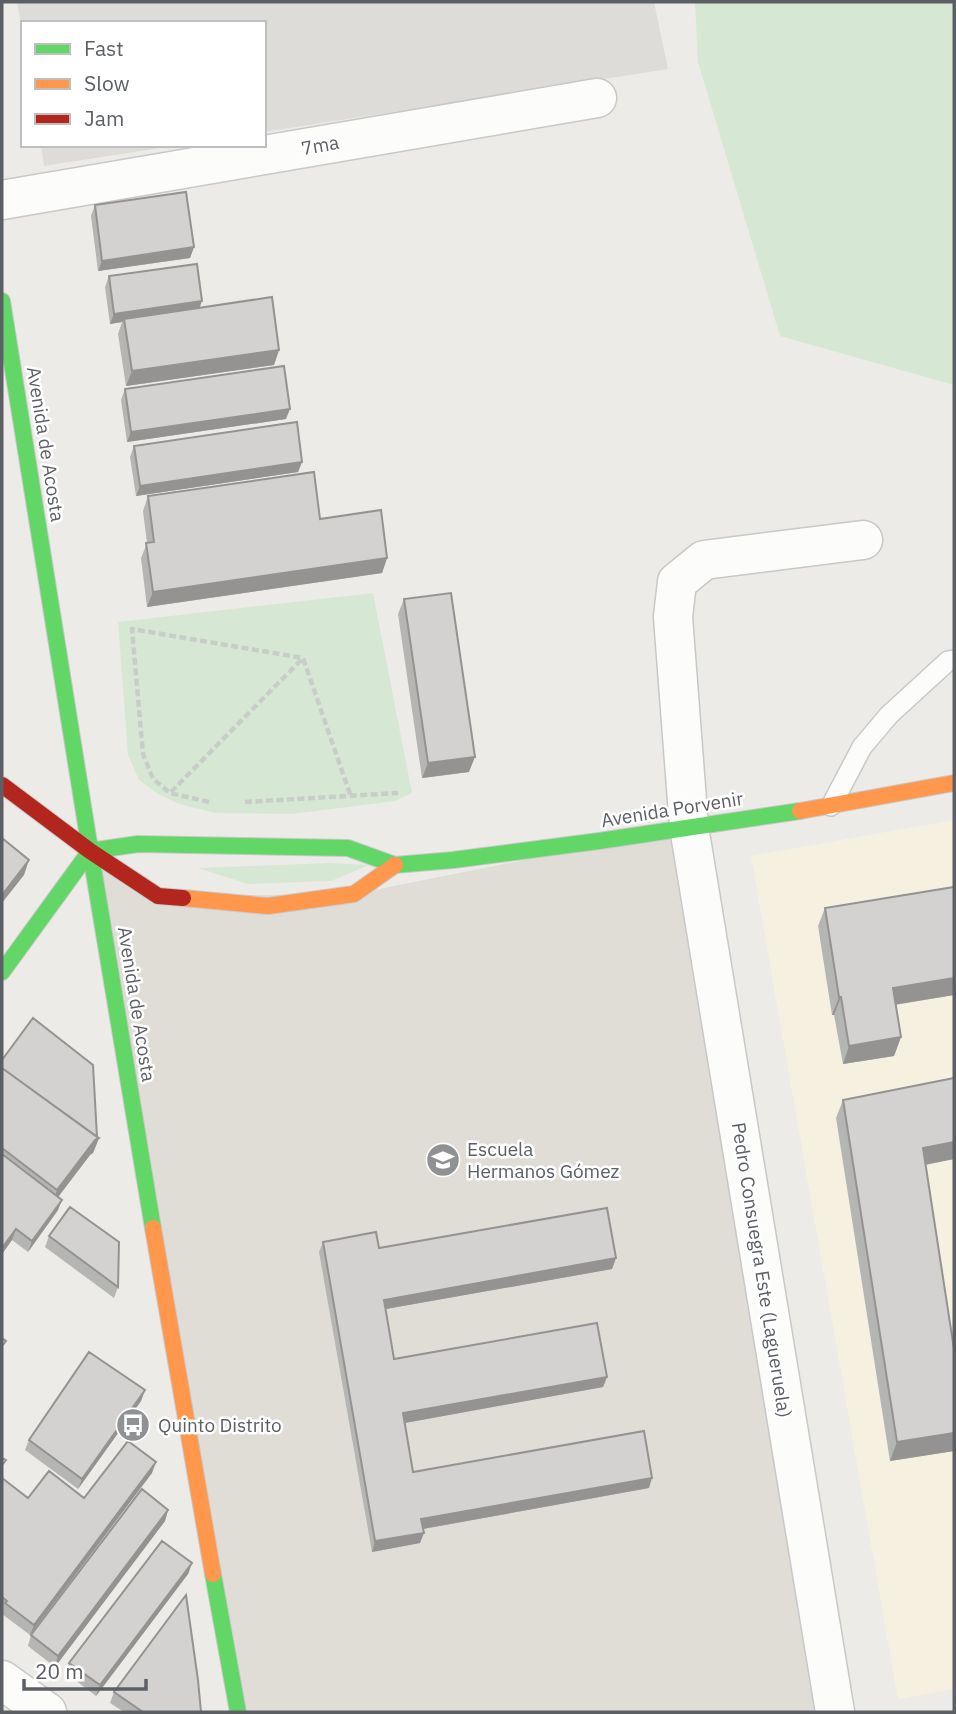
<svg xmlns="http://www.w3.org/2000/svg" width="956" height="1714" viewBox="0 0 956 1714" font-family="'IBM Plex Sans',sans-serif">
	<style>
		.commercial { fill: #f6f0e0 }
		.industrial { fill: #dedcd8 }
		.education { fill: #e0ddd7 }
		.green { fill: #d6e8d3 }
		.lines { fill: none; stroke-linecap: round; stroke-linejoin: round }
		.lane-casing { stroke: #c8c8c8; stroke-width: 22 }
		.street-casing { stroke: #c8c8c8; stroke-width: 41 }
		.fast-casing { stroke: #c9c9c9; stroke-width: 18 }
		.slow-casing { stroke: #c9c9c9; stroke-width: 18 }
		.jam-casing { stroke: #c9c9c9; stroke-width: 18 }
		.path { stroke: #c9cdca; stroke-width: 4.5; stroke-dasharray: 7 3.5; stroke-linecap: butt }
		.lane { stroke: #fcfcfb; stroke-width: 19 }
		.street { stroke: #fcfcfb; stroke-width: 38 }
		.fast { stroke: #63d668; stroke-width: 16 }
		.slow { stroke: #ff974d; stroke-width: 16 }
		.jam { stroke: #b3261e; stroke-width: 16 }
		.wall { fill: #b5b5b3 }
		.shaded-wall { fill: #949392 }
		.building { fill: #d3d2d0; stroke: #949392; stroke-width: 2 }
		.labels { text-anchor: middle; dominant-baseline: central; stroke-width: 5; stroke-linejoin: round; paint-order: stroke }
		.street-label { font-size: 19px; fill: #5c6065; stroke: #fff }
		.poi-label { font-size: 19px; fill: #5c6065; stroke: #fff; text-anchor: start }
	</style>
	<rect width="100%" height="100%" fill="#edebe7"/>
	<path class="commercial" d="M954,820V1689L898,1699L751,856Z"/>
	<path class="industrial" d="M17,2H654L668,69L264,132V23H23V35Z
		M41,145H179L44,166Z"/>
	<path class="education" d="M689,827L835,1712H238L90,851L158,896L354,894Z"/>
	<path class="green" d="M695,2H954V385L780,336L698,62Z
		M373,593L412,793L395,801L292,814L215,813L179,804L158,794L139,780L128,755L118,622Z
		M330,863L369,865L331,881L248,884L198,868Z"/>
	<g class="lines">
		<g class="lane-casing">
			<path id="lane" d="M831,806L862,747L889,715L948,661L954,660"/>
		</g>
		<g class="street-casing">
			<path id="street" d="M2,200L597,98
				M2,1680L47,1712
				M835,1712L689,827L673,617L677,582L704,560L863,540"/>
		</g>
		<g class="fast-casing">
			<path id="fast" d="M2,301L87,831L153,1228
				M90,851L138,844L348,848L395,865L453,860L599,841L800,811
				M2,972L90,851
				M213,1574L238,1712"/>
		</g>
		<g class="slow-casing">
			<path id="slow" d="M800,811L954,783
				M183,898L268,906L354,894L395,865
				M153,1228L213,1574"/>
		</g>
		<g class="jam-casing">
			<path id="jam" d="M2,785L90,851L158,896L183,898"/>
		</g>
		<path class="path" d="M171,792L303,658
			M209,802L170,793L153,779L143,754L132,629L303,658L351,797
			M245,802L398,793"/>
		<use href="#lane" class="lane"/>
		<use href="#street" class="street"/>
		<use href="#fast" class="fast"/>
		<use href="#slow" class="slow"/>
		<use href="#jam" class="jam"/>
	</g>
	<path class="wall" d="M95,205L194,247L190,258L98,271L91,216Z
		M109,276L200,308L279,350L274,365L126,386L118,334L122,322L110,324L105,287Z
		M125,389L286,419L127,442L121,400Z
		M134,446L302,462L298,472L136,496L130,457Z
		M148,496L320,519L387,558L382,573L147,607L141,558L147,543L143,511Z
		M404,599L469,772L422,778L398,614Z
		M954,887V995L895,1005L901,1037L894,1056L843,1064L834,1015H832L818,926L825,908Z
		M2,1060L99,1138L93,1153L90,1155L58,1197V1210L28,1252L12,1240L2,1254Z
		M954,1078V1159L926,1165L954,1349V1451L890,1461L836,1118L843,1100Z
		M49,1236L118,1287L114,1298L45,1247Z
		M323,1242L379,1248L616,1258L612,1269L386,1309L394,1359L607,1377L603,1387L405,1423L413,1472L649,1488L423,1529L420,1543L372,1552L319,1252Z
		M145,1390L141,1401L78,1489L25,1450L29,1440Z
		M152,1473L30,1635L2,1614V1478L28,1498H84Z
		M168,1510L165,1521L55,1667L28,1646L31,1635Z
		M192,1563L188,1574L96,1696L66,1673L69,1663Z
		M114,1692L201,1712H124L110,1703Z"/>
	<path class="shaded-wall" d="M194,247L190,258L98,271L102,261Z
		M202,301L198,312L124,319L122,322L110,324L114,314Z
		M279,350L274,365L126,386L132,371Z
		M290,409L286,419L127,442L131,432Z
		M302,462L298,472L136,496L140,486Z
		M387,558L382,573L147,607L153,592Z
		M475,757L469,772L422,778L428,763Z
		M29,860L24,875L2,903V895Z
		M954,978V995L886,1006L893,988Z
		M839,997H841L834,1015H832Z
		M901,1037L894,1056L843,1064L849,1046Z
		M99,1138L93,1153L90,1155L52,1205L57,1190L95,1140Z
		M954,1142V1159L917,1166L923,1148Z
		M62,1200L58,1210L28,1252L32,1241Z
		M16,1229L12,1240L2,1254V1248Z
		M616,1258L612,1269L380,1310L384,1300Z
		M607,1377L603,1387L399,1424L403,1413Z
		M145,1390L141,1401L78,1489L82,1479Z
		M954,1433V1451L890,1461L897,1442Z
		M156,1462L152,1473L30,1635L34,1625Z
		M652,1478L649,1488L417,1530L421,1519Z
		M168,1510L165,1521L55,1667L58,1656Z
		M424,1533L420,1543L372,1552L375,1541Z
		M192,1563L188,1574L96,1696L100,1685Z"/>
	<path class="building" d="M186,192L194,247L102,261L95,205Z
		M197,264L202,301L114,314L109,276Z
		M272,297L279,350L132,371L124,319Z
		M284,366L290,409L131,432L125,389Z
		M297,422L302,462L140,486L134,446Z
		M314,472L320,519L381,510L387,558L153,592L146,543L154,542L148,496Z
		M451,593L475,757L428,763L404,599Z
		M2,838L29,860L2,895Z
		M954,887V978L893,988L901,1037L849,1046L841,997H839L825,908Z
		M33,1018L93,1065L97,1137L2,1068V1060Z
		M2,1068L99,1138L95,1140L57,1190L2,1148Z
		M954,1078V1142L923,1148L954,1349V1433L897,1442L843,1100Z
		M2,1154L62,1200L32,1241L16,1229L2,1248Z
		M70,1207L119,1242L118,1287L49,1236Z
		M607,1208L616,1258L384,1300L394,1359L597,1323L607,1377L403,1413L413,1472L644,1431L652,1478L421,1519L424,1533L375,1541L323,1242L376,1232L379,1248Z
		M2,1338L6,1341L2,1346Z
		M89,1352L145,1390L82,1479L29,1440Z
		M128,1441L156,1462L34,1625L5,1603L7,1601L2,1597V1478L28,1498L49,1471L84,1498Z
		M2,1458L6,1460L2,1465Z
		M142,1489L168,1510L58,1656L31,1635Z
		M162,1541L192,1563L100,1685L69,1663Z
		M186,1595L198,1680L201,1712H143L114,1692Z"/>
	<defs>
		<g id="school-disc" transform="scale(1.75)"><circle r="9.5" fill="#8f9192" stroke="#fff"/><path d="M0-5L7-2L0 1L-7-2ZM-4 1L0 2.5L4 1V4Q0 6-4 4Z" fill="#fff"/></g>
		<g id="bus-disc" transform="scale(1.75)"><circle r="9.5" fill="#8f9192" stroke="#fff"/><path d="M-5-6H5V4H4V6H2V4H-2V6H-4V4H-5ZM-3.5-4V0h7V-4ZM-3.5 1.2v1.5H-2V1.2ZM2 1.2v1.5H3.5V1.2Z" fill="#fff"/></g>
	</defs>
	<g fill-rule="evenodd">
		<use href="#school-disc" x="443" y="1160"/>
		<use href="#bus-disc" x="133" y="1425"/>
	</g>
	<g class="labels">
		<g class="street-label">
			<text transform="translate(320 145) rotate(-10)">7ma</text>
			<text transform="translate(46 444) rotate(81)">Avenida de Acosta</text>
			<text transform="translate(672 809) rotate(-9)">Avenida Porvenir</text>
			<text transform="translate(137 1004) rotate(81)">Avenida de Acosta</text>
			<text transform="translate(762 1270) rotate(81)">Pedro Consuegra Este (Lagueruela)</text>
		</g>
		<g class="poi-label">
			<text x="467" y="1149">Escuela<tspan x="467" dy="22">Hermanos Gómez</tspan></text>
			<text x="158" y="1425">Quinto Distrito</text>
		</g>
	</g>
	<rect width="956" height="1714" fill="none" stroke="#5c6065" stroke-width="7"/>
	<rect x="21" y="21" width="245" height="126" fill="#ffffff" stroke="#bebfc1" stroke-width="2"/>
	<rect x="35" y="44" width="35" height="10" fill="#63d668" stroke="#bebfc1" stroke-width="2"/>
	<text x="84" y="56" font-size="21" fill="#5c6065">Fast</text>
	<rect x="35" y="79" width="35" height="10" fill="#ff974d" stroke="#bebfc1" stroke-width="2"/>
	<text x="84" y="91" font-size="21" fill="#5c6065">Slow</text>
	<rect x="35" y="114" width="35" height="10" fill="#b3261e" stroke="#bebfc1" stroke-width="2"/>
	<text x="84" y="126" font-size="21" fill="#5c6065">Jam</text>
	<path d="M24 1679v10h122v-10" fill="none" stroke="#5c6065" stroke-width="3.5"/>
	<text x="35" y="1679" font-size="21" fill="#5c6065" stroke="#ffffff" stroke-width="5" paint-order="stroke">20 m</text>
</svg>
